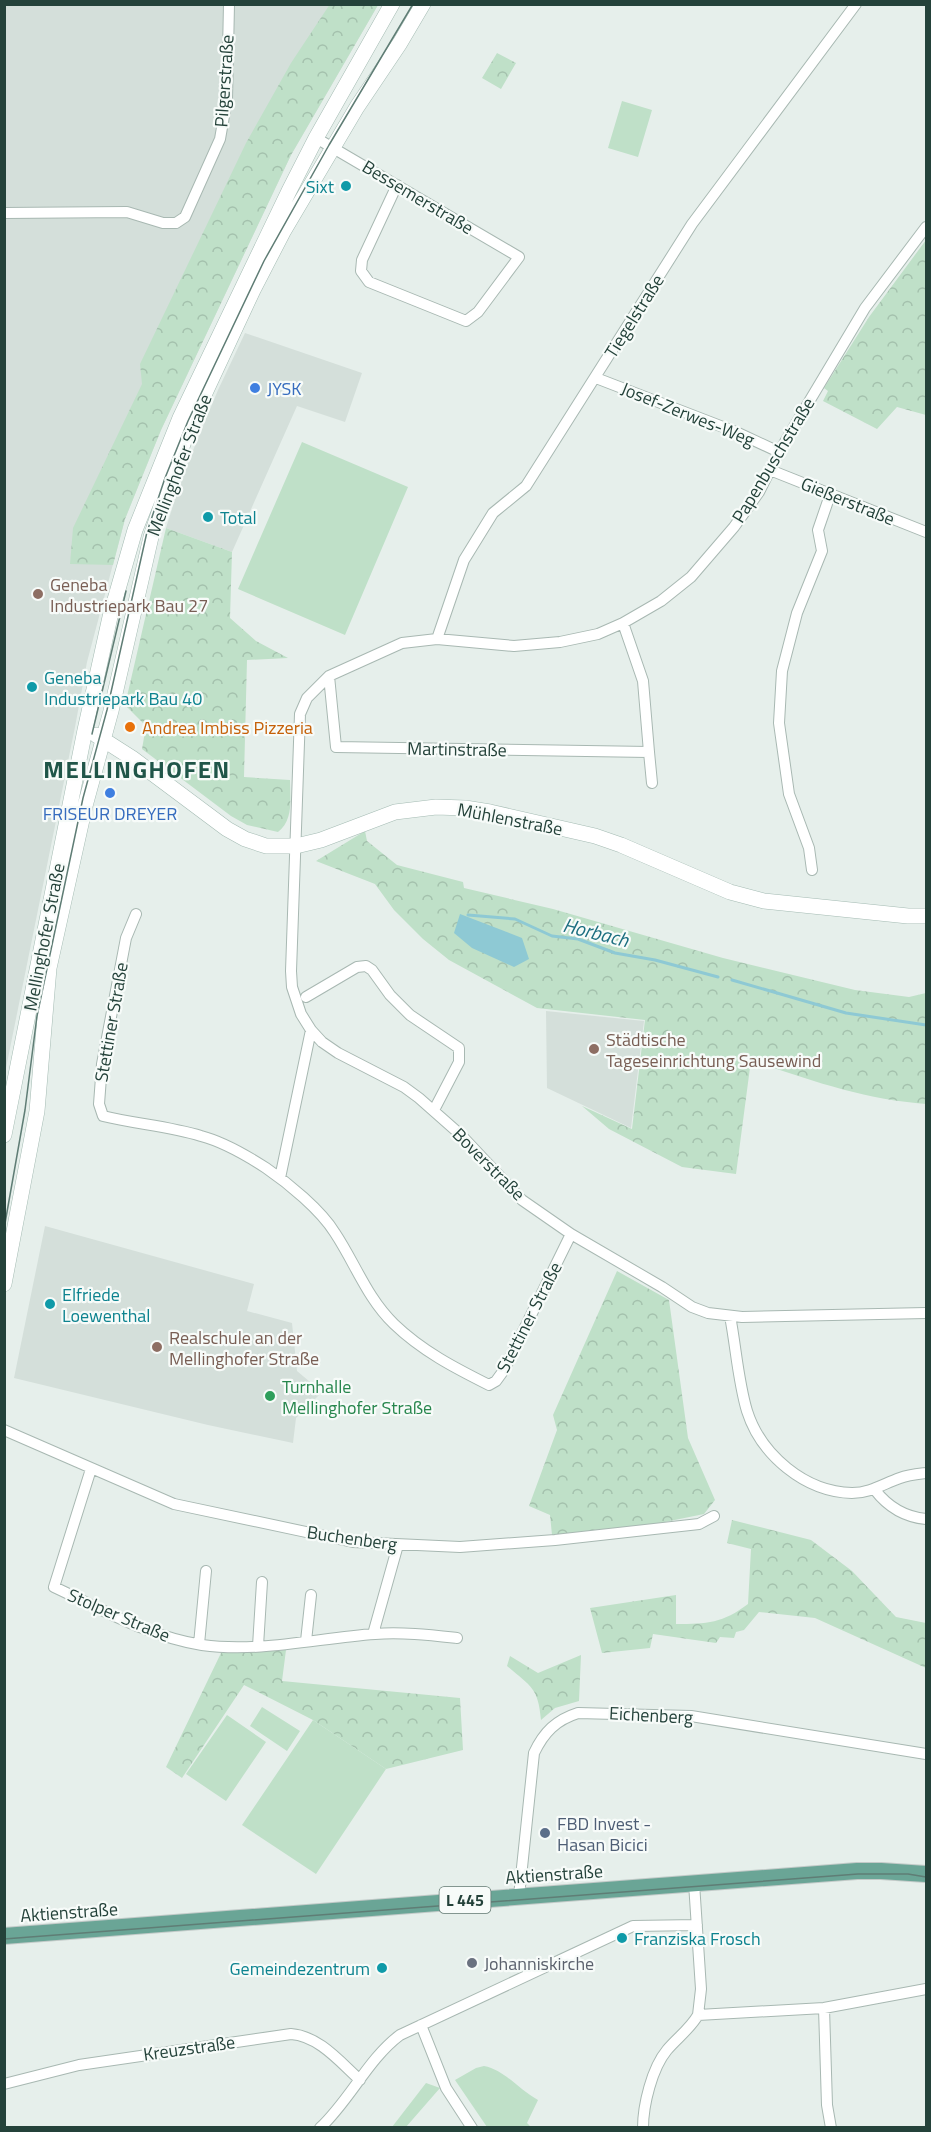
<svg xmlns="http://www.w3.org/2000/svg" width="931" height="2132" viewBox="0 0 931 2132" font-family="'Titillium Web',sans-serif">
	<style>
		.built { fill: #d4dfda }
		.grass { fill: #bfe0c8 }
		.forest { fill: url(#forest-crowns) }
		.water { fill: #8ec9d4 }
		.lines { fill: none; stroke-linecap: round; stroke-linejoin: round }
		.stream { stroke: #8ec9d4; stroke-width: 3 }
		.street-casing { stroke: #a8b8b2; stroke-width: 12 }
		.secondary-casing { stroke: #a4bbb3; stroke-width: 16 }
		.primary-casing { stroke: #c2cac8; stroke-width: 18 }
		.street { stroke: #fff; stroke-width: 10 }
		.secondary { stroke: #fff; stroke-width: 15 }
		.primary { stroke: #6aa596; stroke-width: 16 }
		.tram { stroke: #5f7d75; stroke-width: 1.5 }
		.culture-dot { fill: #0f9aa8; stroke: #f7fbf9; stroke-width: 2 }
		.shop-dot { fill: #3f7fe0; stroke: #f7fbf9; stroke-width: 2 }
		.education-dot { fill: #8d6e63; stroke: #f7fbf9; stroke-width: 2 }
		.food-dot { fill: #e8710a; stroke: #f7fbf9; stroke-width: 2 }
		.leisure-dot { fill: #2e9e5b; stroke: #f7fbf9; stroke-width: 2 }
		.service-dot { fill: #5c6f8a; stroke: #f7fbf9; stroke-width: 2 }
		.worship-dot { fill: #6b7280; stroke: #f7fbf9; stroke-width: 2 }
		.labels { text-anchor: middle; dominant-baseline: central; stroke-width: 4.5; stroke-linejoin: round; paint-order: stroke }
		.shield { fill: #f7fbf9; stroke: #637a73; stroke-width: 1.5 }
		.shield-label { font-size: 16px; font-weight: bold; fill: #24423a }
		.street-label { font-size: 18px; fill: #24423a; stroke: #f7fbf9 }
		.culture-label { font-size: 18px; fill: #0d838f; stroke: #f7fbf9; text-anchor: start }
		.shop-label { font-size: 18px; fill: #366cbe; stroke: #f7fbf9; text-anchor: start }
		.education-label { font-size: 18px; fill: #785e54; stroke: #f7fbf9; text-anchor: start }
		.food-label { font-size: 18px; fill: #c56008; stroke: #f7fbf9; text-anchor: start }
		.leisure-label { font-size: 18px; fill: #27864d; stroke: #f7fbf9; text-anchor: start }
		.service-label { font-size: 18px; fill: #4e5e75; stroke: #f7fbf9; text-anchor: start }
		.worship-label { font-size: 18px; fill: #5b616d; stroke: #f7fbf9; text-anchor: start }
		.water-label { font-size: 20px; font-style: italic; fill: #1c6f80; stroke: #f7fbf9 }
		.district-label { font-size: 24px; font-weight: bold; letter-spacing: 1.5px; fill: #1f5548; stroke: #f7fbf9 }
	</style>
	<defs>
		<pattern id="forest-crowns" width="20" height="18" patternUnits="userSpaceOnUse" patternTransform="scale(1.5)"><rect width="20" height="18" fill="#bfe0c8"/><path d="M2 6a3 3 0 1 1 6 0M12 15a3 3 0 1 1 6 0" fill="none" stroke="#a4c1ad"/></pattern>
	</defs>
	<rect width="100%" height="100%" fill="#e6efeb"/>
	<path class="built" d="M5,5H378L291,155L161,430L125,519L87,662L75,727L5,1073Z
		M245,333L362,373L345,422L297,406L232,552L166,528L182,477L218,390Z
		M546,1011L644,1021L631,1128L547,1088Z
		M45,1226L254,1284L247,1311L292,1323L297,1371L322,1392L296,1418L293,1443L208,1425L14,1378Z"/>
	<path class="grass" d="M622,101L652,110L638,157L608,148Z
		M302,442L408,487L345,635L238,589Z
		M262,1707L300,1731L287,1751L250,1726Z
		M227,1715L266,1742L226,1801L186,1774Z
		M313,1720L386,1769L316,1874L242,1825Z
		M484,2066C505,2070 519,2090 538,2100L527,2123L531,2127H487L455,2080L476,2068Z
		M426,2083L440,2088L406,2127H392Z"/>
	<path class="forest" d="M330,4L378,5L291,155L161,430L125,519L113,565L70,564L73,528L142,384L140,364L246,143L291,63Z
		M497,53L516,63L501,89L482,78Z
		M926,240V415L897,407L877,429L823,401L828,391L824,388L869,317Z
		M166,528L232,552L230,618L256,641L288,658L247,660L244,777L290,780C290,798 294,820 278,832L247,825L231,816L142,749L146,726L125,705Z
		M365,831L367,841L397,865L463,882L464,888L553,909L723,958L855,990L909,997L926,993V1104C866,1100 808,1080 751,1060L736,1174L682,1167L609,1129L582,1106L632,1129L645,1020L537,1008L449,960L423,939L394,910L375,884L316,861Z
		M617,1271L669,1300L688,1438L715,1500L704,1514L655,1524L552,1535L550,1515L529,1506L557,1430L553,1415Z
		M732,1520L811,1540L852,1571L896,1617L926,1623V1668L815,1618L759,1612L744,1630L736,1632L734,1638L720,1637L716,1643L653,1634L650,1648L602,1653L590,1608L676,1595V1624C707,1624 723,1623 748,1604L751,1549L727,1543Z
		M286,1650L282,1681L460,1698L463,1750L386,1769L313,1720L244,1685L182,1778L166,1767L221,1653Z
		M581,1655L579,1701L555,1708L541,1720C538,1687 531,1687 507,1666L510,1656L538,1673Z"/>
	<path class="water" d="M460,914L522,938L529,959L514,967L472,948L454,933Z"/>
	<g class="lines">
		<path class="stream" d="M468,915L515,919L552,936L578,939L615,953L655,960L718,977
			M732,980L846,1013L926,1025"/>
		<g class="street-casing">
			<path id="street" d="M316,138L519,257L478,312L466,321L369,282L361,271L362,260L397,185
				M4,213L127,212L163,223H176L185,217L220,139L227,99L229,4
				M926,227L865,308L779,452L759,492L734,527L691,577L661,601L623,623L598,634L560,642L514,646L437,639L402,643L329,676L307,698L300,714L291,971L292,987L301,1014L311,1030L322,1042L338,1053L404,1087L419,1098L462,1136L522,1200L571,1234L662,1287L692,1307L708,1313L742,1317L926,1313
				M596,378L736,432L779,452
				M770,470L926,532
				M437,639L464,560L493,513L526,486L692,224L856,4
				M329,676L336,747L649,752L643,681L623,623
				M649,752L652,783
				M812,870L809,848L789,794L779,723L782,671L797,613L822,551L818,530L830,495
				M136,914L126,938L102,1064L99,1104L103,1116C135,1124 169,1126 201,1136C224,1142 246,1155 266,1168C288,1183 321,1210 335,1233C355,1263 367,1298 394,1324C422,1351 455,1368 489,1385L496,1381L504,1370L571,1234
				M306,997L357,967L366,966L372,970L390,995L410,1015L459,1048V1062L434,1110
				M280,1178L311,1030
				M730,1316C736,1347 738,1381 747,1411C761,1455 805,1492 852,1493C870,1493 883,1484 900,1478C908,1475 918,1474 926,1473
				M4,1430L174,1504L353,1542L460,1547L555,1540L699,1524L714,1516
				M91,1469L54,1587C101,1609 150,1637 202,1645C259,1653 318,1638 375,1634C402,1632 429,1635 457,1638
				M875,1490C888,1507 905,1517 926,1519
				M373,1634L398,1545
				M306,1641L311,1595
				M199,1644L206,1571
				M258,1646L262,1582
				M694,1883L701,1989L698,2015L824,2008L926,1989
				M519,1896L534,1753C544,1732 556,1720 578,1713L691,1716L926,1754
				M824,2008L827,2105L831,2128
				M421,2025L446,2088L472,2128
				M4,2084L79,2065L291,2034C319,2036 340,2062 360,2080
				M320,2128C350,2100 368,2059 400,2035L633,1926L697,1925
				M643,2128C643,2105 652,2068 667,2050C677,2038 690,2029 698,2015"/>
		</g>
		<g class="secondary-casing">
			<path id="secondary" d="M96,735L132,758L227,829L245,839L266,846H296L321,840L395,812L436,807L465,808L490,812L595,836L621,845L730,892L764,901L908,916H926
				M4,1135L85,730L110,617L135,530L180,418L289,191L316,138L392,4
				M4,1284L37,1111L49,968L85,806L111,711L151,537L168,485L190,425L253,290L283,232L357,107L400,43L423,4"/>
		</g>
		<g class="primary-casing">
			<path id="primary" d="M4,1936L857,1871H881L926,1874"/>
		</g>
		<use href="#street" class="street"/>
		<use href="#secondary" class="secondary"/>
		<use href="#primary" class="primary"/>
		<path class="tram" d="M92,734L126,591
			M4,1229L25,1110L37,1016L83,798L107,710L147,532L165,478L188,421L264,261L329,145L413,4
			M4,1939L858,1874H908L926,1877"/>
	</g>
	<g class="culture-dot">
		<circle cx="346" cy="186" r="6"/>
		<circle cx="208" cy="517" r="6"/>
		<circle cx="32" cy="687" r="6"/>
		<circle cx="50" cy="1304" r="6"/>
		<circle cx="622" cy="1938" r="6"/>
		<circle cx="382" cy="1968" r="6"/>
	</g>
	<g class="shop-dot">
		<circle cx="255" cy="388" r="6"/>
		<circle cx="110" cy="793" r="6"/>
	</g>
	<g class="education-dot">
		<circle cx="38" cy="594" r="6"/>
		<circle cx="594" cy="1049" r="6"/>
		<circle cx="157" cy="1347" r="6"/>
	</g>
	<circle class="food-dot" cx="130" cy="727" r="6"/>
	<circle class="leisure-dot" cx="270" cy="1396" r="6"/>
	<circle class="service-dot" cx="545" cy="1833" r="6"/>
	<circle class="worship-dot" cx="472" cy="1963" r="6"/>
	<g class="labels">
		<rect class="shield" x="439.5" y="1887" width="51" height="26" rx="4.5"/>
		<g class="shield-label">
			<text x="465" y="1900">L 445</text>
		</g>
		<g class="street-label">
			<text transform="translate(224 81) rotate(-86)">Pilgerstraße</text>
			<text transform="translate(418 197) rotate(31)">Bessemerstraße</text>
			<text transform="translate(634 316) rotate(-58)">Tiegelstraße</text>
			<text transform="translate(688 414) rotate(22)">Josef-Zerwes-Weg</text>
			<text transform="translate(773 460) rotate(-59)">Papenbuschstraße</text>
			<text transform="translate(179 465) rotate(-69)">Mellinghofer Straße</text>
			<text transform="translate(848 501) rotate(22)">Gießerstraße</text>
			<text transform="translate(457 749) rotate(1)">Martinstraße</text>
			<text transform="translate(510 819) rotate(11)">Mühlenstraße</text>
			<text transform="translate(44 937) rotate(-79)">Mellinghofer Straße</text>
			<text transform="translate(111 1022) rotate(-80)">Stettiner Straße</text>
			<text transform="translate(489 1164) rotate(45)">Boverstraße</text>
			<text transform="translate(529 1317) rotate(-63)">Stettiner Straße</text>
			<text transform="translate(352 1538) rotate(8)">Buchenberg</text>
			<text transform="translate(119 1615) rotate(23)">Stolper Straße</text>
			<text transform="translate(651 1715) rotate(3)">Eichenberg</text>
			<text transform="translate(554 1874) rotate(-4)">Aktienstraße</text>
			<text transform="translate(69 1912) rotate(-4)">Aktienstraße</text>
			<text transform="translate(189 2048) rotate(-8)">Kreuzstraße</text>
		</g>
		<g class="culture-label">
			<text x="334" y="186" text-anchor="end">Sixt</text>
			<text x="220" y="517">Total</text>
			<text x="44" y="677">Geneba<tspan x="44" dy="21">Industriepark Bau 40</tspan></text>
			<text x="62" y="1294">Elfriede<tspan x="62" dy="21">Loewenthal</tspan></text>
			<text x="634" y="1938">Franziska Frosch</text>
			<text x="370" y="1968" text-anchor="end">Gemeindezentrum</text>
		</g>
		<g class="shop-label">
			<text x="267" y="388">JYSK</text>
			<text x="110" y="813" text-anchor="middle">FRISEUR DREYER</text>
		</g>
		<g class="education-label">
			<text x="50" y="584">Geneba<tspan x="50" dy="21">Industriepark Bau 27</tspan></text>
			<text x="606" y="1039">Städtische<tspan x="606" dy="21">Tageseinrichtung Sausewind</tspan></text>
			<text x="169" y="1337">Realschule an der<tspan x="169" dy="21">Mellinghofer Straße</tspan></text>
		</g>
		<g class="food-label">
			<text x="142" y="727">Andrea Imbiss Pizzeria</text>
		</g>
		<g class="leisure-label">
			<text x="282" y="1386">Turnhalle<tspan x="282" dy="21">Mellinghofer Straße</tspan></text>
		</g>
		<g class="service-label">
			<text x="557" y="1823">FBD Invest -<tspan x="557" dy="21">Hasan Bicici</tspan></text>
		</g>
		<g class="worship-label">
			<text x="484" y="1963">Johanniskirche</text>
		</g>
		<g class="water-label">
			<text transform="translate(596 932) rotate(14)">Horbach</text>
		</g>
		<g class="district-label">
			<text x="137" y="769">MELLINGHOFEN</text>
		</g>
	</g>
	<rect width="931" height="2132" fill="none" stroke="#24423a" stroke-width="12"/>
</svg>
